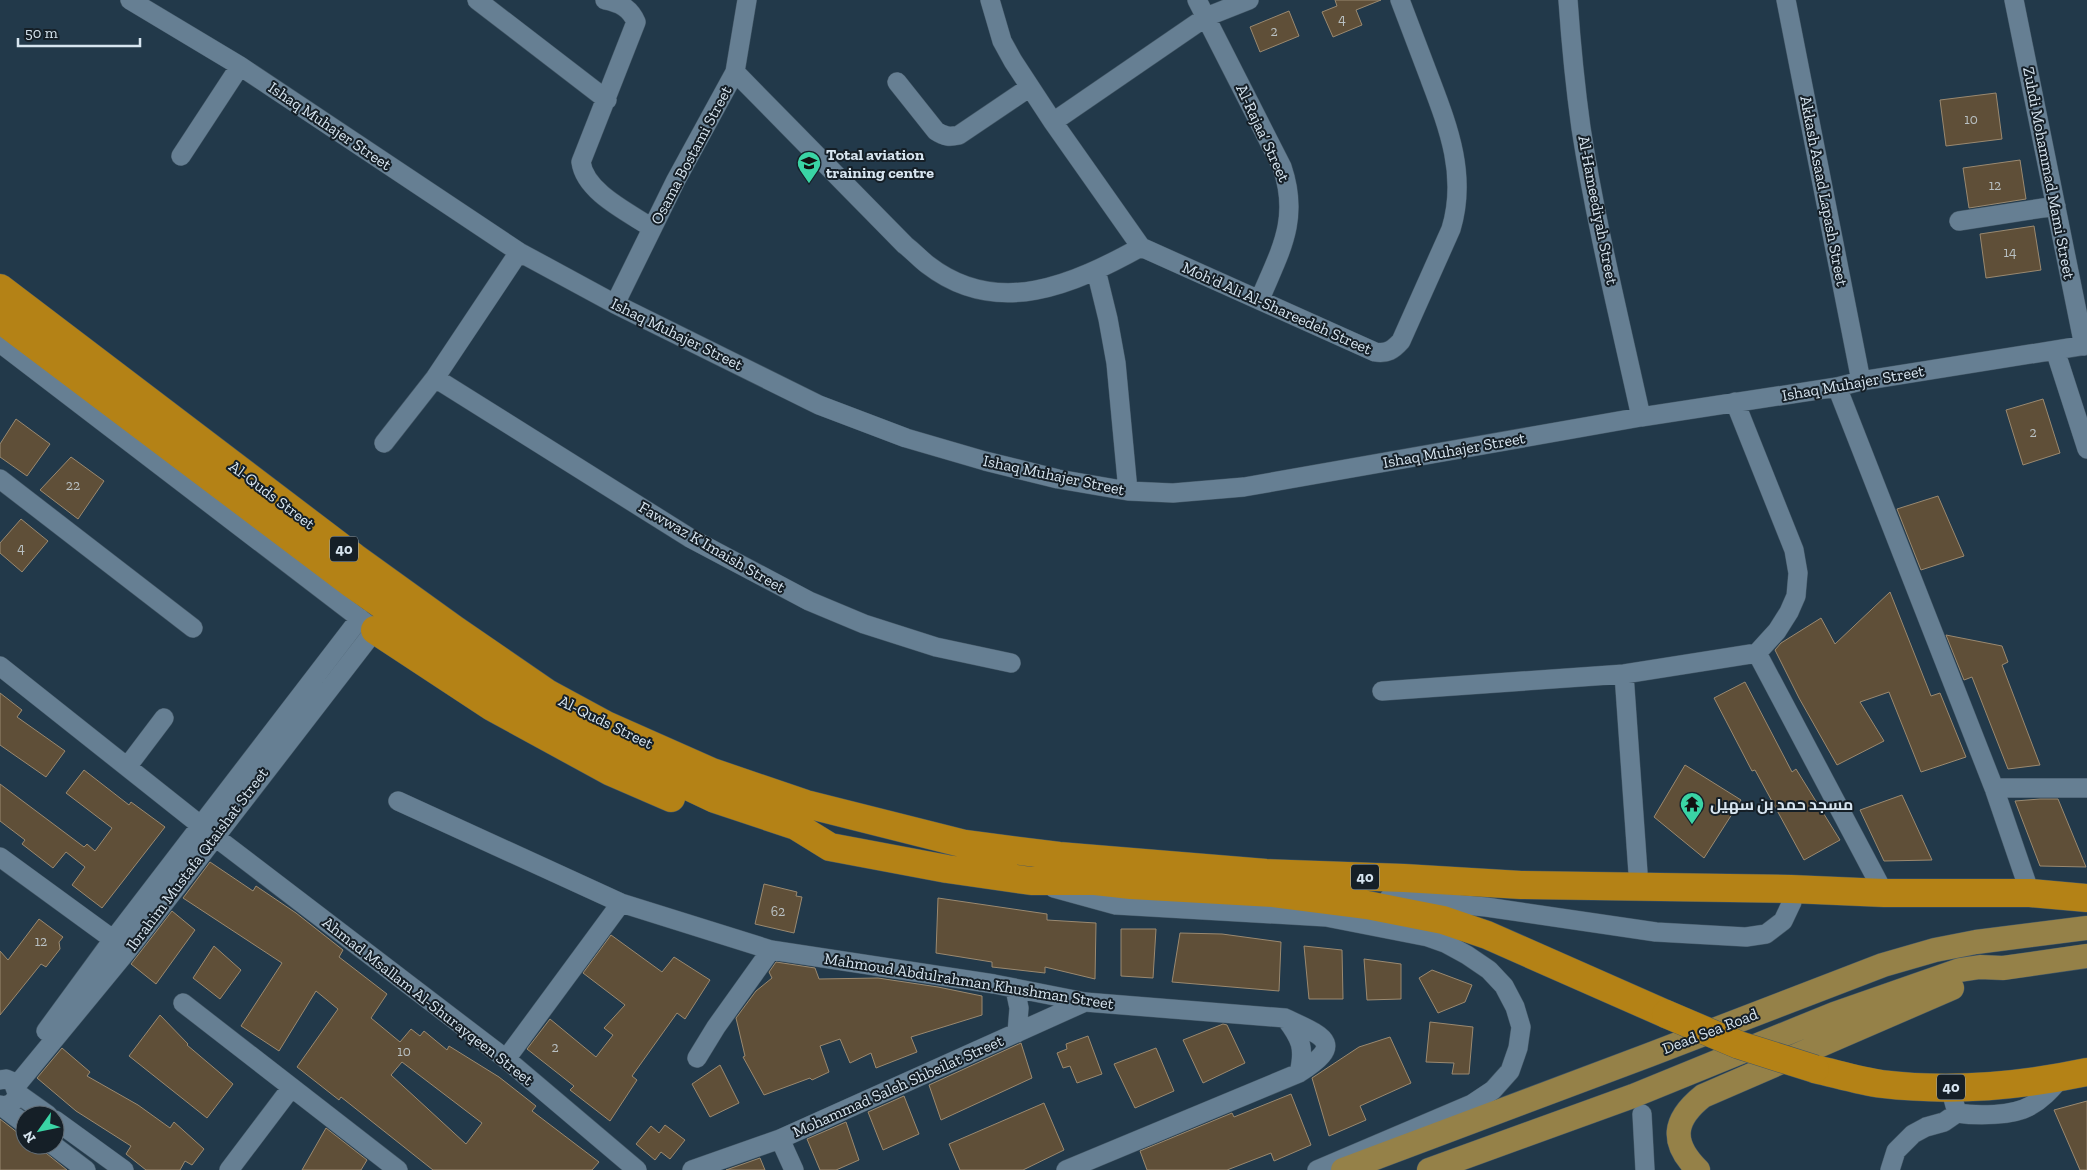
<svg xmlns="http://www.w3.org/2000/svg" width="2087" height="1170" viewBox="0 0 2087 1170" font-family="'Zilla Slab',Cairo,serif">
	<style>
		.building { fill: #5f4f38; stroke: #9a8970; fill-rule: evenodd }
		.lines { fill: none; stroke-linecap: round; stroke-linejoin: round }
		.minor-casing { stroke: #435766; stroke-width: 20 }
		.major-casing { stroke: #435766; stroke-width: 25 }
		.highway-casing { stroke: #435766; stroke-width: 29 }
		.minor { stroke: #667f93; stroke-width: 19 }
		.major { stroke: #958148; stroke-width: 24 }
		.highway { stroke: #b48216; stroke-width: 28 }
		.highway-bridge-casing { stroke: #435766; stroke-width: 29; stroke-linecap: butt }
		.highway-bridge { stroke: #b48216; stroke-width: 28 }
		.labels { text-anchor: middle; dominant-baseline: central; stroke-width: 4; stroke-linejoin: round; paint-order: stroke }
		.number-label { font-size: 14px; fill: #b9c0c2 }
		.shield { fill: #151f27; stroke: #9daab4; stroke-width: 1 }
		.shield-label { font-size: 15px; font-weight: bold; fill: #d7e5f0 }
		.street-label { font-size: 16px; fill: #d7e5f0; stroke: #151f27 }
		.poi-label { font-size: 16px; font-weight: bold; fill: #d7e5f0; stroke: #151f27; text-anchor: start }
	</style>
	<rect width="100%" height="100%" fill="#22394a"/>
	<path class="building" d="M1335,0H1381L1356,10L1362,25L1333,37L1322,12L1337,6Z
		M1289,11L1299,36L1260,52L1250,27Z
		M1996,93L2002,139L1946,146L1940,100Z
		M2020,160L2026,199L1969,208L1963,168Z
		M2034,226L2041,270L1986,278L1980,234Z
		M2043,399L2060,453L2023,465L2006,410Z
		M16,419L50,444L27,476L0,457V444Z
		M71,457L104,481L78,519L40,490Z
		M1938,496L1964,556L1921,570L1897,509Z
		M21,519L48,541L22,572L0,553V543Z
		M1890,592L1931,696L1940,693L1966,757L1921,772L1889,692L1860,702L1884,741L1837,765L1799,698L1775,650L1781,643L1821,618L1835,644Z
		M1946,635L2002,646L2008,662L2002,665L2040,765L2008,769L1972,677L1964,680Z
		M1745,682L1792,772L1796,769L1840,840L1804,860L1755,770L1752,771L1714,698Z
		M0,693L22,710L17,717L65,751L46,777L0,745Z
		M1685,765L1741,800L1704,858L1654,817Z
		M84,770L129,805L131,802L165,827L102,908L72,885L85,867L66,852L53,868L22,844L25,840L0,821V784L84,847L87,844L95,851L112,828L66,793Z
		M1902,795L1932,860L1884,861L1860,810Z
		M2040,799H2058L2086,867L2040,866L2015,801Z
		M210,862L253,891L256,886L296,913L343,950L339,957L387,994L371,1018L400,1042L411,1029L420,1036L424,1031L447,1050L449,1046L499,1077L536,1106L532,1111L599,1162L592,1170H433L341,1097L339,1100L297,1067L338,1009L316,991L279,1051L241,1026L282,963L183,898ZM402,1062L482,1123L466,1144L391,1075Z
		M764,884L797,892L796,896L802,897L794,933L755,924Z
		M938,898L1047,914V920L1096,923L1095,979L1045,967V973L992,967V962L936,953Z
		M172,911L195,930L156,984L131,964Z
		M39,919L63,937L59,942L60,949L46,967L41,964L0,1015V951L8,960Z
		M1121,929H1156L1153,978L1121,976Z
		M1180,933L1222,934L1281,942L1279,991L1172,982Z
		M611,935L662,972L674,957L710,980L685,1019L677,1013L632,1076L637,1080L610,1121L570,1090L574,1086L527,1049L550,1019L596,1057L613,1035L604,1028L625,1005L583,973Z
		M214,946L241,970L220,999L193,978Z
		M1304,946L1342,950L1343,999H1309Z
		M1364,959L1401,964V999L1367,1000Z
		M776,962L815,968L819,979L878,978L938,987L982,996V1015L911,1037L917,1052L876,1068L871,1053L850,1063L840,1039L820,1046L829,1072L812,1080L810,1078L764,1095L743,1057L745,1056L736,1018L756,991L772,978L769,972Z
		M1432,970L1472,985L1465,1002L1438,1013L1419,978Z
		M160,1015L188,1044L187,1045L233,1084L207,1118L129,1056Z
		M1430,1022L1473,1027L1469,1074H1452L1454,1063L1426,1062Z
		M1223,1024L1227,1025L1245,1063L1203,1083L1183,1040Z
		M1088,1036L1102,1074L1077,1083L1070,1066L1063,1068L1057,1053L1067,1049L1066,1044Z
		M1390,1037L1411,1083L1360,1106L1366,1120L1329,1136L1312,1078L1359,1047Z
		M1021,1043L1032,1078L941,1120L929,1085Z
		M62,1048L90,1072L87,1076L138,1105L170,1128L174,1122L204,1149L192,1165L185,1161L180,1170H146L126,1154L131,1146L76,1111L37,1078Z
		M1156,1048L1174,1091L1135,1108L1114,1064Z
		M720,1065L739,1103L710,1117L692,1084Z
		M1291,1094L1311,1145L1274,1161L1271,1153L1227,1170H1147L1140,1151L1232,1113L1234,1117Z
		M904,1096L919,1134L883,1150L868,1112Z
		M2087,1101V1170H2080L2054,1110Z
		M1044,1103L1064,1150L1023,1170H960L949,1144Z
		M0,1119L18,1133L25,1136V1145H36L67,1170H0Z
		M846,1122L859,1160L836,1170H820L807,1139Z
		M665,1125L685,1140L670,1159L661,1152L655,1160L636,1144L651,1126L659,1133Z
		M326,1128L367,1160L361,1170H302Z
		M760,1158L765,1170H726Z"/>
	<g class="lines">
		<g class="minor-casing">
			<path id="minor" d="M130,0L240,66L519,252L615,304L819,405L906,438L985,461L1058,479L1128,491L1173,493L1244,487L1641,417L1837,387L1861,381L2087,345
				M477,0L607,100
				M605,0C620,3 630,8 636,22L581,162C585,192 628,212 652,228
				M990,0L1002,41L1013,61L1053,122L1141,247L1375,352C1387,354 1393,350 1401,341L1451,229C1467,176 1449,129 1430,79C1420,53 1410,26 1400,0
				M1197,0L1282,167C1300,220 1280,251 1260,299
				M1568,0C1571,43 1575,85 1581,128C1596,225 1620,321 1641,417
				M1786,0L1861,381
				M2014,0L2084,346
				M735,72L905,245C913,251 920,259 928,265C998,319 1074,284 1141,247
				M897,82L936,131C945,137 950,137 959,135L1030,87
				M1053,122L1206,17L1249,0
				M181,156L240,66
				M1959,221L2056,206
				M1096,270L1108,319L1116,363L1128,491
				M615,304L676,180L735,72L747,0
				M0,343L375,630L128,950L16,1086
				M2055,350L2087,449
				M435,378L690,538L809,601L864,624L936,647L1011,663
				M1837,387L1994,788L2030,893
				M384,443L435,378L519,252
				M0,479L193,628
				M1757,653L1884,893
				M0,666L214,836L506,1059L637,1170
				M1624,674L1639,887
				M1382,691L1624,674L1757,653L1777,631L1789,612L1796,596L1798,573L1794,550L1735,402
				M127,767L164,718
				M1994,788H2087
				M398,801L621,903L771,950L994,984L1085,1002L1285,1018C1323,1036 1347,1043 1299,1073L1066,1170
				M0,857L122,946
				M1054,888L1116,905L1326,917L1428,937L1445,943L1467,955L1489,970L1504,986L1515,1007L1521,1027L1518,1048L1510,1071L1493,1090L1472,1104L1317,1170
				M1389,898L1486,907L1656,932L1746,937L1766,934L1783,921L1792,902L1791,889
				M1015,989L1019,1008L1017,1033
				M183,1003L398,1170
				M1286,1019C1301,1039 1305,1048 1299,1073
				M46,1031L106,949L360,618
				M697,1058L716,1027L771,950
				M506,1059L621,903
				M0,1080L6,1079L13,1082L17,1093C16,1102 9,1107 0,1105
				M1950,1087L1957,1113C1977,1116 2013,1116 2030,1106C2043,1099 2052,1088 2062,1077
				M17,1093L48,1115
				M0,1105L25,1124
				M1642,1114L1645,1170
				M55,1120L124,1170
				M780,1139L794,1170
				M53,1145L86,1170
				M229,1170L291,1088
				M692,1170L780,1139L1085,1002
				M1890,1170L1896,1151L1913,1134L1926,1127L1944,1122L1957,1113"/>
		</g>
		<g class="major-casing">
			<path id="major" d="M1343,1170L1649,1055L1883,965L1935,950L1976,942L2087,928
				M1429,1170L1633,1096L1834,1014L1960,970L1980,967L2003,968L2087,956
				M1698,1170C1670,1142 1673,1120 1703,1096L1952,988"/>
		</g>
		<g class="highway-casing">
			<path id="highway" d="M0,288L354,557L454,629L547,693L606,725L712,772L806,804L965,844L1059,856L1266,873L1404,878L1521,885L1791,889L1884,893H2030L2087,898
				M0,319L352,584L486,678L538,712L582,736L715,799L796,826L830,847L947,869L1031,881H1095L1131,885L1273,893L1367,905L1443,920L1487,935L1666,1014
				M375,630L492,707L611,772L671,798
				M1815,1069C1837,1074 1860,1081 1882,1084C1950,1092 2021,1086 2087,1072"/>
		</g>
		<use href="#minor" class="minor"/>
		<use href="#major" class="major"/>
		<use href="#highway" class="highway"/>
		<g class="highway-bridge-casing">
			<path id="highway-bridge" d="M1666,1014L1739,1045L1815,1069"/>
		</g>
		<use href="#highway-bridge" class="highway-bridge"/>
	</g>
	<defs>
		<g id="university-pin" transform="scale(1.25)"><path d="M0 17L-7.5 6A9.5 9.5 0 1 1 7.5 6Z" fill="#3ad4a5" stroke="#151f27"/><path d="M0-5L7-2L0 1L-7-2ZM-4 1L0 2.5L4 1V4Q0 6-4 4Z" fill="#111"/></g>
		<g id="temple-pin" transform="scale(1.25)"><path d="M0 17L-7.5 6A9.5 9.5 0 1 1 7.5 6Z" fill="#3ad4a5" stroke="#151f27"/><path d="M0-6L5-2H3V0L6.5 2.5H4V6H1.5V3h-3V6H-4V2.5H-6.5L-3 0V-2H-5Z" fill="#111"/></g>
	</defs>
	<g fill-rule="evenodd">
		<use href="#university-pin" x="809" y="163"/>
		<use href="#temple-pin" x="1692" y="804"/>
	</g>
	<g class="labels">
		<g class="number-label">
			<text x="1342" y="19">4</text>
			<text x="1274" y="31">2</text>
			<text x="1971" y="119">10</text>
			<text x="1995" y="185">12</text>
			<text x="2010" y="252">14</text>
			<text x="2033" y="432">2</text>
			<text x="73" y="485">22</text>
			<text x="21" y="548">4</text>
			<text x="778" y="911">62</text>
			<text x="41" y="941">12</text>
			<text x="555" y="1047">2</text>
			<text x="404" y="1051">10</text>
		</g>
		<g class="shield">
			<rect x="330" y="536.5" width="28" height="25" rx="4"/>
			<rect x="1351" y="864.5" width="28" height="25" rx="4"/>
			<rect x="1937" y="1074.5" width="28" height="25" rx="4"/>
		</g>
		<g class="shield-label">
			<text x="344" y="549">40</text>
			<text x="1365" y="877">40</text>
			<text x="1951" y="1087">40</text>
		</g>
		<g class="street-label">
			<text transform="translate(330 126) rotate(34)">Ishaq Muhajer Street</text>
			<text transform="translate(1263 133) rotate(65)">Al-Rajaa‘ Street</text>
			<text transform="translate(691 155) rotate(-62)">Osama Bostami Street</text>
			<text transform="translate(2049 173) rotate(79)">Zuhdi Mohammad Mami Street</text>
			<text transform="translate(1824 191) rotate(79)">Akkash Asaad Lapash Street</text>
			<text transform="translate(1598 210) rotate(79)">Al-Hameediyah Street</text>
			<text transform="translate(1277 308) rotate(24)">Moh'd Ali Al-Shareedeh Street</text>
			<text transform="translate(677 334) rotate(26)">Ishaq Muhajer Street</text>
			<text transform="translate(1853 383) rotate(-10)">Ishaq Muhajer Street</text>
			<text transform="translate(1454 450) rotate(-10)">Ishaq Muhajer Street</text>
			<text transform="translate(1054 475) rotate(12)">Ishaq Muhajer Street</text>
			<text transform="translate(272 495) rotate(37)">Al-Quds Street</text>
			<text transform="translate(712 547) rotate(30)">Fawwaz K Imaish Street</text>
			<text transform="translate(606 722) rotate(26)">Al-Quds Street</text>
			<text transform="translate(197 859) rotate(-53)">Ibrahim Mustafa Qtaishat Street</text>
			<text transform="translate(969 981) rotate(9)">Mahmoud Abdulrahman Khushman Street</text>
			<text transform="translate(428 1001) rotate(38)">Ahmad Msallam Al-Shurayqeen Street</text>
			<text transform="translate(1710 1031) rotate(-21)">Dead Sea Road</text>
			<text transform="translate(898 1086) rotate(-24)">Mohammad Saleh Shbeilat Street</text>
		</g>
		<g class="poi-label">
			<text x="826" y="154">Total aviation<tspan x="826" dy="18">training centre</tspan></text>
			<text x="1710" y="804">مسجد حمد بن سهيل</text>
		</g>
	</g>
	<g transform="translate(40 1130) rotate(237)"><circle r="24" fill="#151f27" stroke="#636e77"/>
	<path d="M0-4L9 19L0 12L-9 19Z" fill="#3ad4a5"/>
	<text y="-8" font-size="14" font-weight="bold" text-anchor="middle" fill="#d7e5f0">N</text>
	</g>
	<path d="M18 38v8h122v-8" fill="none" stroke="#d7e5f0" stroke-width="2.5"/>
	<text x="25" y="38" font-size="15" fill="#d7e5f0" stroke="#151f27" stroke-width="4" paint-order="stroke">50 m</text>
</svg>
